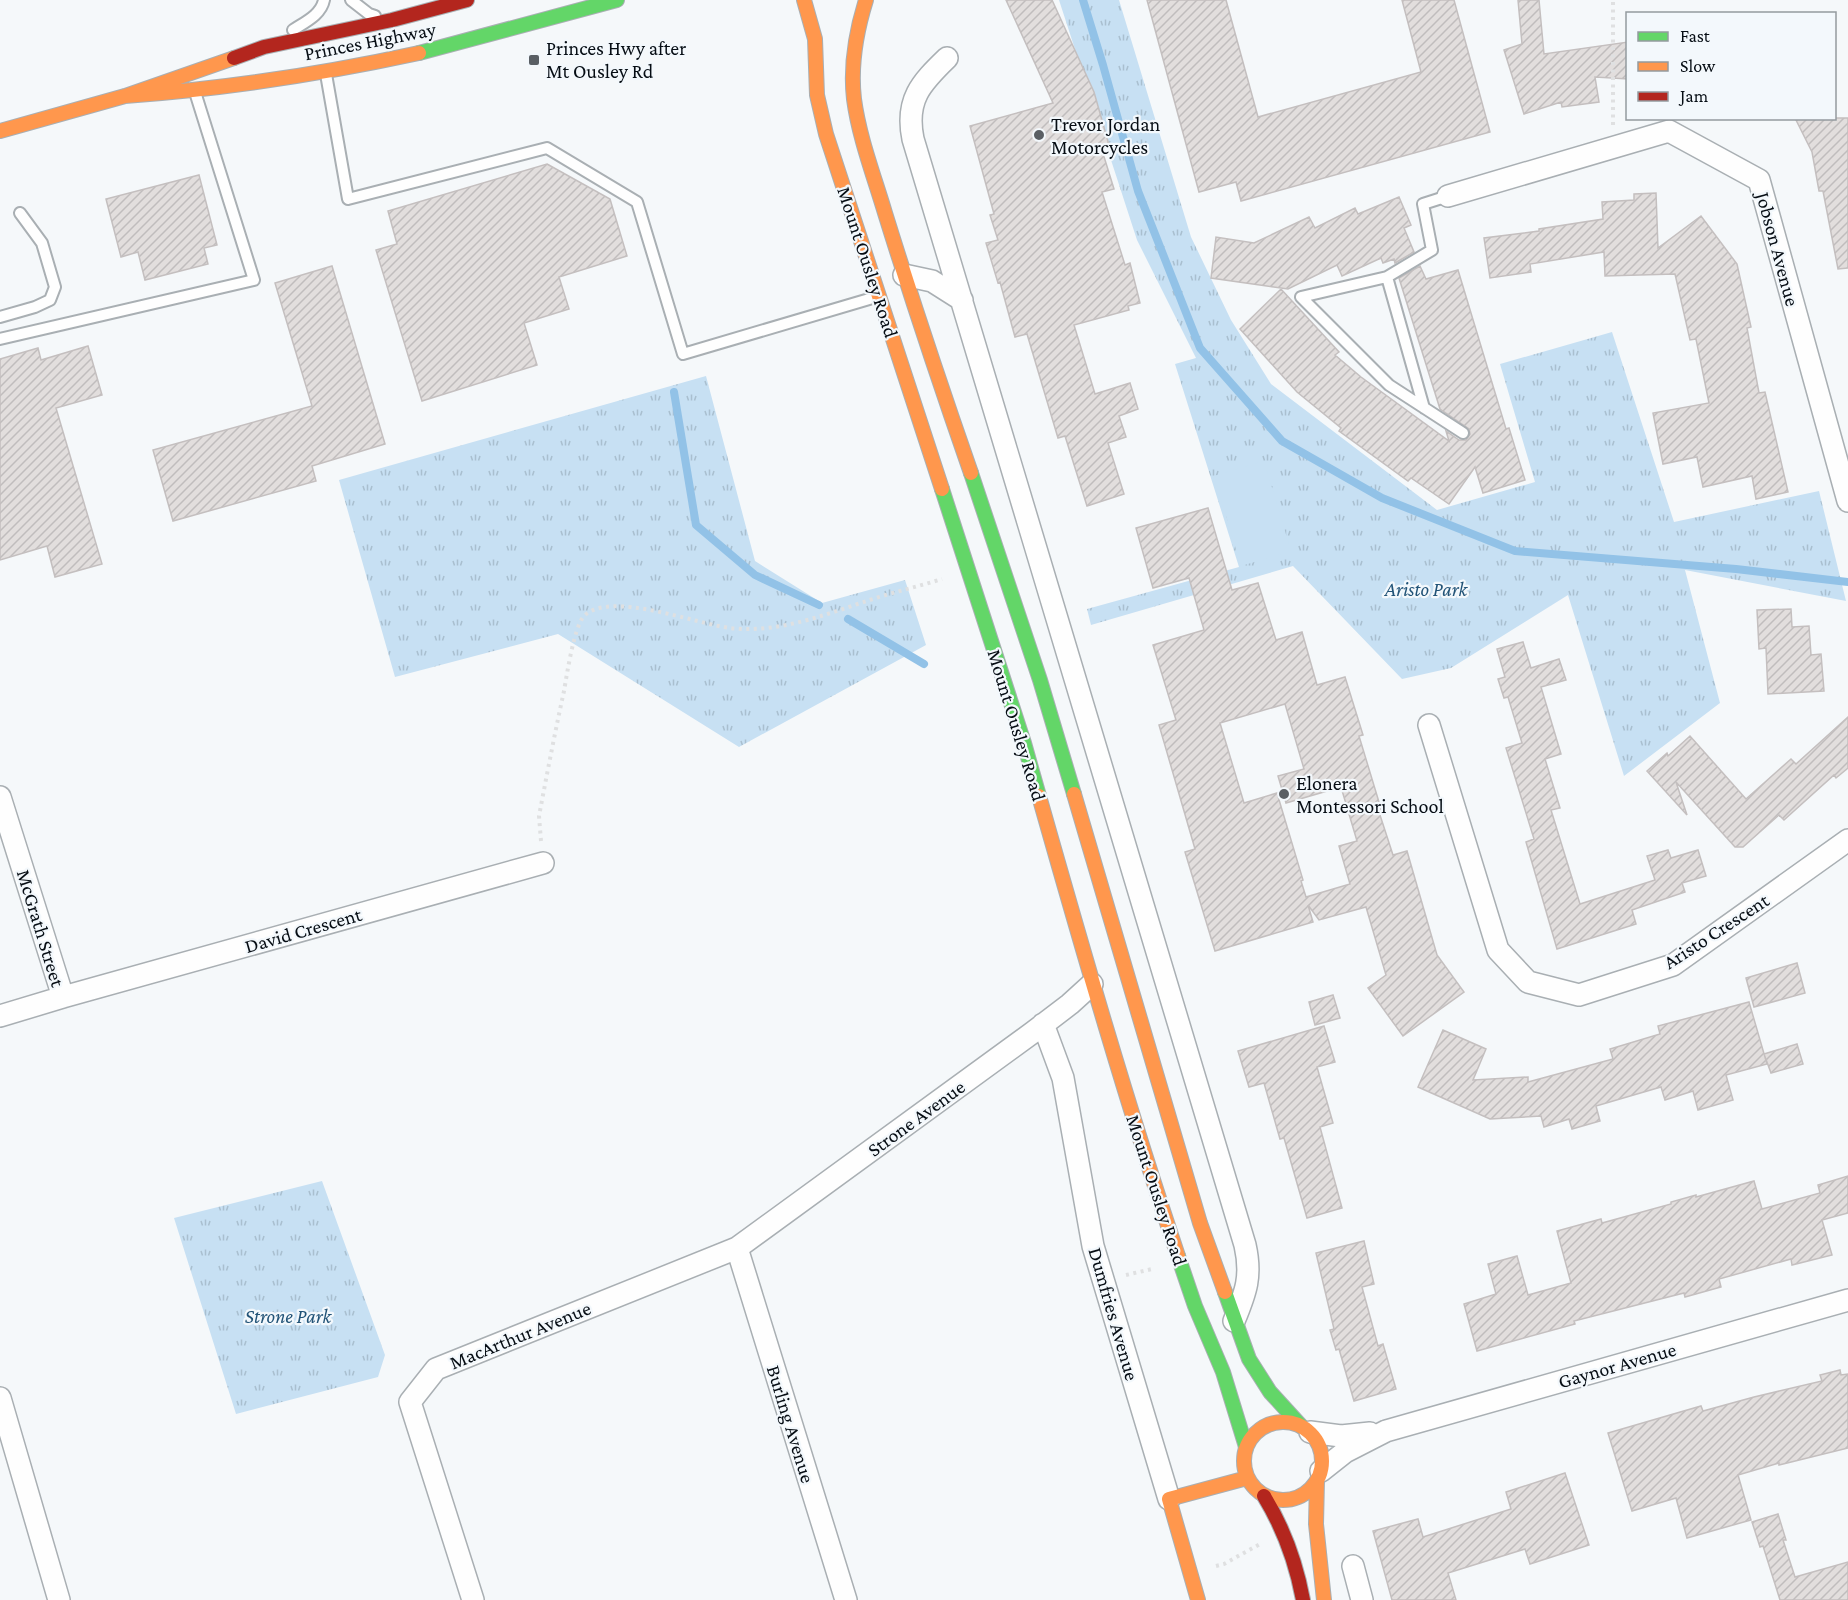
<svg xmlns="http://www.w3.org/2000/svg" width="1848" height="1600" viewBox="0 0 1848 1600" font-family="'Crimson Pro',serif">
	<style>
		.grass { fill: url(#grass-tufts) }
		.garden { fill: #c7e0f3 }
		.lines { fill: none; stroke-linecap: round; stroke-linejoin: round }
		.stream { stroke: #92c2e7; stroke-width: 8 }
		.building { fill: url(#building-hatch); stroke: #c4bfbf; stroke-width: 1.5; fill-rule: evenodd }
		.lane-casing { stroke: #a9afb3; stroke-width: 14 }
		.street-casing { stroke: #a9afb3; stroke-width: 24 }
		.fast-casing { stroke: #a9afb3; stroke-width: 16 }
		.slow-casing { stroke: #a9afb3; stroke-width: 16 }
		.jam-casing { stroke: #a9afb3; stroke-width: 16 }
		.path { stroke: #dfe0e1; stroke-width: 4; stroke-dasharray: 3 4.5; stroke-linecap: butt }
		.lane { stroke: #fefefe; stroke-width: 10 }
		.street { stroke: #fefefe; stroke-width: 21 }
		.fast { stroke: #63d668; stroke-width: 14 }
		.slow { stroke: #ff974d; stroke-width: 14 }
		.jam { stroke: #b3261e; stroke-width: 14 }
		.poi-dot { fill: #5a5f64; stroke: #f3f8fc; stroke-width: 2 }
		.labels { text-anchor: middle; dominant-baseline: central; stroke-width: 4.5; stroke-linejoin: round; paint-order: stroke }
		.street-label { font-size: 20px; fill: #060d14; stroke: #f3f8fc }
		.poi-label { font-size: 20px; fill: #060d14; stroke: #f3f8fc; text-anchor: start }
		.park-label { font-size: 20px; font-style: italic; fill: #215377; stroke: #f3f8fc }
	</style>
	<defs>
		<pattern id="grass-tufts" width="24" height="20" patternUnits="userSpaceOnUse" patternTransform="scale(1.5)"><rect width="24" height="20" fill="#c7e0f3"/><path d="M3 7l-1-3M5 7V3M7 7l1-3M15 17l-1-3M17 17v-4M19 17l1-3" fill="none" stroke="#a9bfcf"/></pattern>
		<pattern id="building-hatch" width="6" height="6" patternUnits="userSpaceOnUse" patternTransform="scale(1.5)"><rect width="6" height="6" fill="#e2dedd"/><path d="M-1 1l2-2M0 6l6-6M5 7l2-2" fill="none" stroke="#c0bdbd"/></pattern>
	</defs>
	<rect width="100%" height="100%" fill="#f5f8fa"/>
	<path class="grass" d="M1059,0H1119L1191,237L1231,320L1271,384L1437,510L1535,482L1500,364L1612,332L1674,522L1819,491L1846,601L1685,570L1720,703L1624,776L1568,595L1451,668L1402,679L1293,566L1091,625L1087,609L1239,567L1175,364L1196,358L1137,240Z
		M706,376L755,561L822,603L905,580L926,645L739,747L558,634L395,677L339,480Z
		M322,1181L385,1355L378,1377L236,1414L174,1218Z"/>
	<path class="garden" d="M1264,461L1291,551L1241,566L1214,476Z"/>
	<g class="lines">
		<path class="stream" d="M1083,0L1103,65L1138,191L1200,348L1282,441L1382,498L1515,551L1736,569L1848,582
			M674,392L696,525L755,575L819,605
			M848,619L924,664"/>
	</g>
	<path class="building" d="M1006,0H1052L1094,92L1109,145L1101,147L1114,189L1102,192L1125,265L1130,263L1140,303L1128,306L1129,310L1074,325L1095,394L1130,383L1138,409L1119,416L1126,437L1108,443L1124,494L1087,506L1065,436L1058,438L1027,334L1015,337L1000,282L998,283L986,243L998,240L990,215L994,214L970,126L1053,103Z
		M1147,0H1226L1258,117L1421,72L1402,0H1454L1490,132L1241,201L1236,182L1199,192Z
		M1518,0H1539L1544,54L1628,42V79L1595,77L1599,102L1562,107L1561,102L1524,114L1504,50L1522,44Z
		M1795,118H1848V268L1838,269L1823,191H1819L1812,152Z
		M547,164L610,199L627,256L559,277L569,309L524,323L537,365L422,401L376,250L397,244L388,211Z
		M199,175L217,245L204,248L208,264L145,280L138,252L121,257L106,199Z
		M1656,193L1658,248L1701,216L1737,264L1751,327L1747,328L1759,393L1765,392L1788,492L1756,499L1752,476L1703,487L1697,457L1663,464L1653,413L1709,403L1696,339L1690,340L1675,274L1605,276L1604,252L1530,264L1531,272L1490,278L1484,238L1539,231V229L1603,219L1602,202L1634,200V194Z
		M1399,197L1411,225L1404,228L1414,252L1395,263L1394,259L1383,263L1381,258L1342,276L1337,265L1288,289L1211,278L1216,237L1254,243L1309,217L1315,228L1355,208L1358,214Z
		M332,266L385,444L312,466L316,481L173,521L153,450L312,406L275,283Z
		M1420,266L1426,279L1458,270L1506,429L1509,428L1525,480L1483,493L1475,467L1449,504L1411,478L1408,481L1339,431L1341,428L1297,392L1240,329L1281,289L1339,352L1335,355L1361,377L1449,441L1446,431L1459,440H1466L1470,434L1469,429L1440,409L1399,278Z
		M88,346L102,395L56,408L102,564L55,577L47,546L0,560V359L38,348L41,360Z
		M1208,508L1232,590L1258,583L1276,640L1302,632L1317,685L1345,677L1363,735L1359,736L1382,812H1379L1393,855L1407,851L1437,955L1464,992L1403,1036L1368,988L1386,975L1366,907L1319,920L1308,905L1313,922L1215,951L1185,852L1195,849L1159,725L1176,720L1153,645L1204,630L1189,578L1153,588L1136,528ZM1285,704L1304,769L1278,776L1286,803L1341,787L1357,841L1339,846L1350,884L1306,897L1301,881L1303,880L1277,793L1244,803L1220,723Z
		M1791,609L1792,627L1809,626L1811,655L1821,654L1824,691L1768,694L1766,648L1759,649L1757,610Z
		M1523,642L1531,668L1559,659L1566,680L1541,687L1561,754L1545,759L1560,808L1551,810L1580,904L1655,880L1647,856L1668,850L1671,858L1698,850L1706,876L1682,883L1685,892L1632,910L1636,924L1557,949L1526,842L1534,839L1506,748L1522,743L1508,697L1504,698L1498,679L1505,677L1497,649Z
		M1848,717V768L1836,778L1834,775L1784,820L1779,815L1743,847H1735L1676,782L1687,815L1647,771L1667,753L1668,756L1690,736L1746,799L1791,759L1796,764Z
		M1797,963L1805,993L1754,1007L1746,978Z
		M1333,995L1340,1018L1315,1025L1309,1002Z
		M1749,1002L1767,1064L1726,1075L1733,1100L1698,1110L1693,1091L1665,1100L1661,1087L1596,1106L1600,1121L1572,1129L1569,1119L1544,1127L1541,1116L1490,1119L1418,1087L1443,1030L1486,1049L1473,1080L1528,1077V1082L1613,1059L1610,1049L1660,1034L1658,1026Z
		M1324,1026L1335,1062L1317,1067L1333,1123L1320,1127L1342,1208L1307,1218L1284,1138L1280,1139L1264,1083L1249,1087L1238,1051Z
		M1797,1044L1803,1064L1771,1073L1764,1054Z
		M1848,1176V1213L1822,1220L1832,1255L1792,1265L1791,1259L1719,1279L1721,1287L1685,1297L1684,1293L1574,1321L1575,1324L1477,1351L1464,1304L1496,1294L1488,1264L1517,1256L1528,1295L1571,1283L1557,1231L1601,1219L1602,1223L1671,1204V1202L1696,1195V1197L1754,1181L1762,1209L1820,1193L1818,1185Z
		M1364,1241L1374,1284L1362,1287L1378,1346L1383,1344L1396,1389L1354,1401L1339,1349L1336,1350L1330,1330L1334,1329L1316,1253Z
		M1840,1370L1841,1375L1848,1374V1448L1779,1465V1463L1738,1475L1751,1520L1687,1538L1676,1498L1632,1511L1608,1433L1701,1406L1703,1411L1754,1397L1822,1381L1820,1375Z
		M1565,1473L1589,1545L1530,1564L1525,1549L1448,1573L1456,1600H1392L1373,1531L1418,1519L1423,1537L1511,1509L1506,1492Z
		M1778,1514L1786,1540H1783L1795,1577L1848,1562V1600H1780L1763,1546L1760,1547L1752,1522Z"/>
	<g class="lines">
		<g class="lane-casing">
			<path id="lane" d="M351,0L369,14L375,16
				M293,30C305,22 321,15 324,0
				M326,74L348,199L547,148L637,202L683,354L876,297
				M1448,196L1423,204L1432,250L1387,277L1301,297L1389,385L1463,433
				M1387,277L1424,408
				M0,317L35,307L50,300L55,287L42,243L20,213
				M0,339L254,280L195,92"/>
		</g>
		<g class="street-casing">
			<path id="street" d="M947,58C921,83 905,100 913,139L1245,1245C1252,1276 1246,1292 1234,1321
				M1448,196L1669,131L1759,180L1848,501
				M904,275L932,281L962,300
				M1429,725L1498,950L1528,982L1579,995L1673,965L1848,840
				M0,797L63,997L0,1016
				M63,997L543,863
				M1043,1024L1063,1078L1093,1246L1169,1499
				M737,1248L846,1600
				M0,1398L59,1600
				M1310,1432L1341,1436L1370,1433
				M1321,1471L1345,1452L1386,1431L1848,1300
				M1353,1566L1362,1600
				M473,1600L410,1402L436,1369L737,1248L1032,1033L1070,1004L1092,984"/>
		</g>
		<g class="fast-casing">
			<path id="fast" d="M419,53L617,0
				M971,473L1040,680L1074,794
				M942,489L1024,743L1039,796
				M1178,1256L1195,1306L1223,1372L1246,1447
				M1225,1292L1249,1359L1270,1392L1301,1426"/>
		</g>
		<g class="slow-casing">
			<path id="slow" d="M804,0L815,39L817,95L826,134L942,489
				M866,0C856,32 850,64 854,99C859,137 874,176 885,213C912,300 941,387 971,473
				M125,96C224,89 322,74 419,53
				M0,131L125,96L234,58
				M1074,794L1200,1223L1225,1292
				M1039,796C1083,951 1127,1104 1178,1256
				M1244 1461a39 39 0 1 1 78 0a39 39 0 1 1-78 0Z
				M1317,1481L1316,1524L1324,1600
				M1198,1600L1169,1499L1247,1478"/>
		</g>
		<g class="jam-casing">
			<path id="jam" d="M234,58L264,47L392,20L467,0
				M1264,1496C1284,1529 1296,1562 1303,1600"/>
		</g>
		<path class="path" d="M1613,125V0
			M541,841L539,816C547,774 555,732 564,691C567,674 574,627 584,616C610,590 696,624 730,628C780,634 829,613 876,598C898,591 920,586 942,579
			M1126,1275L1152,1269
			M1216,1566L1224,1564L1260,1544"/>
		<use href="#lane" class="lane"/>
		<use href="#street" class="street"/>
		<use href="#fast" class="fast"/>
		<use href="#slow" class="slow"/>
		<use href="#jam" class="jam"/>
	</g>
	<g class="poi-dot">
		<rect x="528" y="54" width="12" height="12" rx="3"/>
		<circle cx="1039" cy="135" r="6"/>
		<circle cx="1284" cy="794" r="6"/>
	</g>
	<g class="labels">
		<g class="street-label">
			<text transform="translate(370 41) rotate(-11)">Princes Highway</text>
			<text transform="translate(1778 249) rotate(75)">Jobson Avenue</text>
			<text transform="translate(868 262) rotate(72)">Mount Ousley Road</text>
			<text transform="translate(1017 725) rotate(73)">Mount Ousley Road</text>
			<text transform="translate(41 928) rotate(73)">McGrath Street</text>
			<text transform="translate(303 930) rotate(-16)">David Crescent</text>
			<text transform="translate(1716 931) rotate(-33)">Aristo Crescent</text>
			<text transform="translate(916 1118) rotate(-36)">Strone Avenue</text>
			<text transform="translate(1157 1190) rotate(72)">Mount Ousley Road</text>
			<text transform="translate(1114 1314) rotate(74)">Dumfries Avenue</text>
			<text transform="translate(520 1335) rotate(-22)">MacArthur Avenue</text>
			<text transform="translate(1617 1365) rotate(-16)">Gaynor Avenue</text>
			<text transform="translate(791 1424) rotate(73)">Burling Avenue</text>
		</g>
		<g class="poi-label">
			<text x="546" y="48">Princes Hwy after<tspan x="546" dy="23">Mt Ousley Rd</tspan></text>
			<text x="1051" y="124">Trevor Jordan<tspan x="1051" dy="23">Motorcycles</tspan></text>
			<text x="1296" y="783">Elonera<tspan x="1296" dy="23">Montessori School</tspan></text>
		</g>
		<g class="park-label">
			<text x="1426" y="589">Aristo Park</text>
			<text x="288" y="1316">Strone Park</text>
		</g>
	</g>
	<rect x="1626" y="12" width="210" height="108" fill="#f3f8fc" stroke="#949a9f" stroke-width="1.5"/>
	<rect x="1638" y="32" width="30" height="9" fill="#63d668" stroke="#949a9f" stroke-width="1.5"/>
	<text x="1680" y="42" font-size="18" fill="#060d14">Fast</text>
	<rect x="1638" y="62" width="30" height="9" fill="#ff974d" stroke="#949a9f" stroke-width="1.5"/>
	<text x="1680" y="72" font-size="18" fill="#060d14">Slow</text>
	<rect x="1638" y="92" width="30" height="9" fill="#b3261e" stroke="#949a9f" stroke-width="1.5"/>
	<text x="1680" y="102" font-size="18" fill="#060d14">Jam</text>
</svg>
